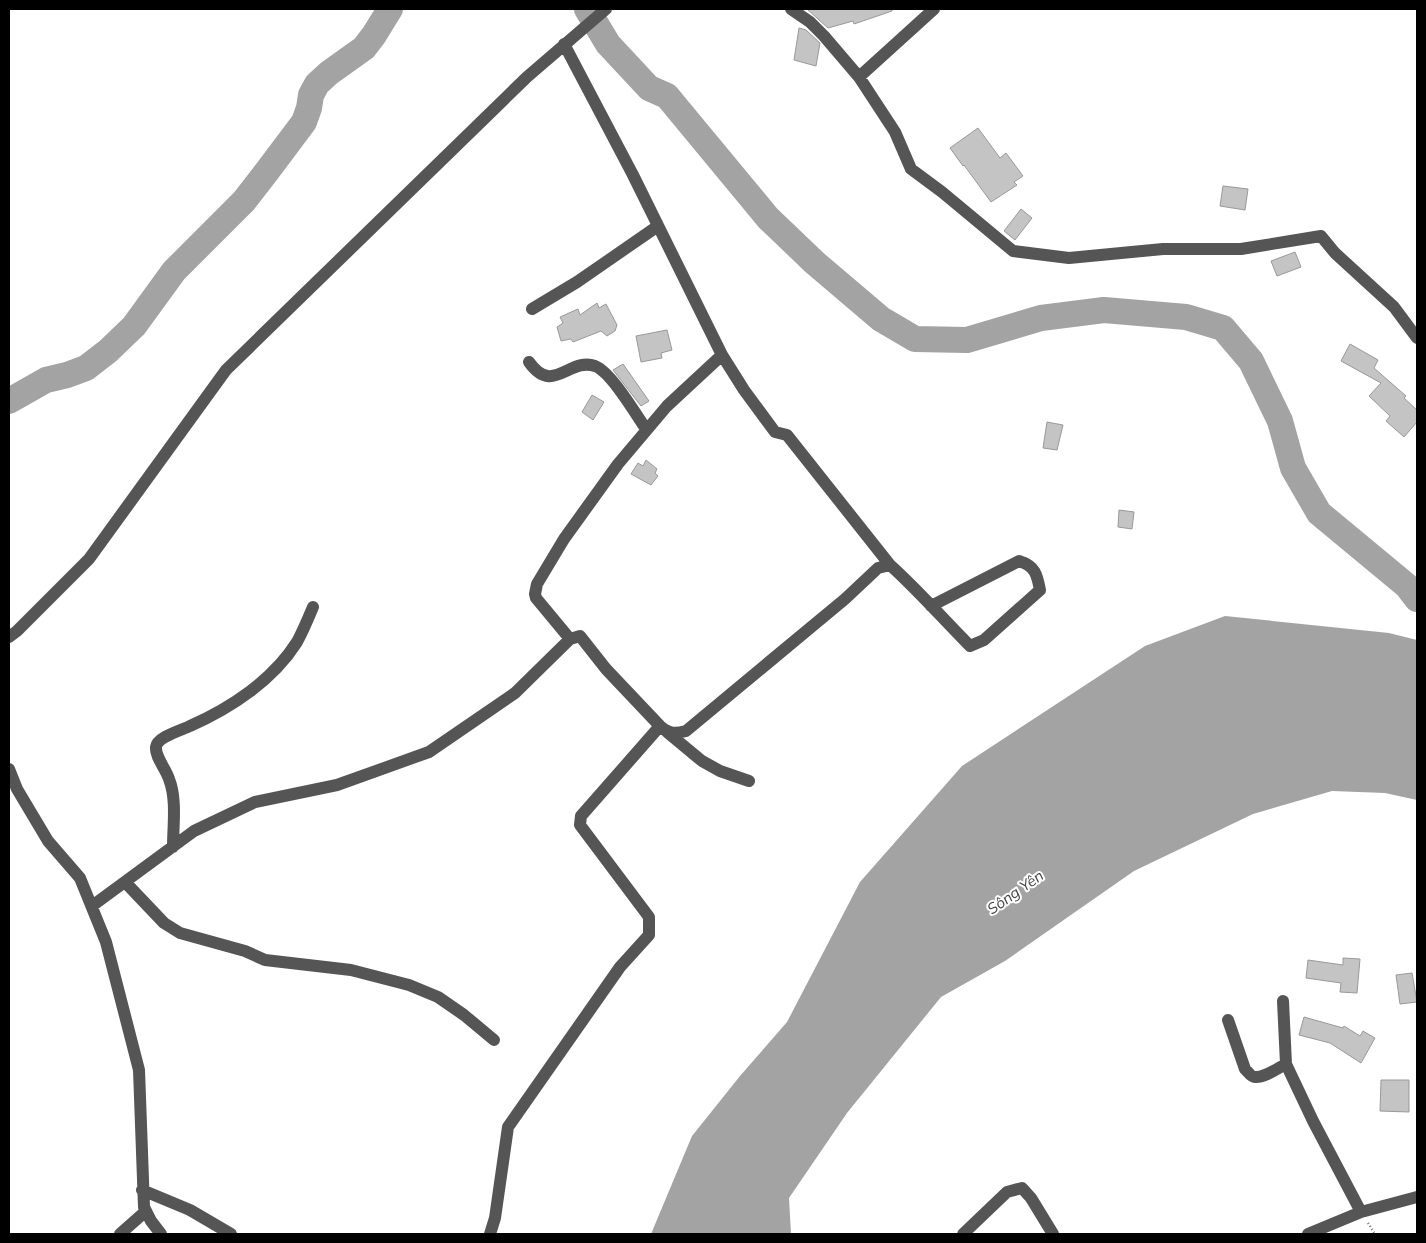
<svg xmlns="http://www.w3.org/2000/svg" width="1426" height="1243" viewBox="0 0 1426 1243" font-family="Mulish,sans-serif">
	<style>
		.water { fill: #a3a3a3 }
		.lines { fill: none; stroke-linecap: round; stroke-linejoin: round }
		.river { stroke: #a3a3a3; stroke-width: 26 }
		.building { fill: #c4c4c4; stroke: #999 }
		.path { stroke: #777; stroke-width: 2.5; stroke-dasharray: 1 2.5; stroke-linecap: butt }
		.minor { stroke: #555; stroke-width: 12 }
		.labels { text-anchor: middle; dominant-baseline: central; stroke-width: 4; stroke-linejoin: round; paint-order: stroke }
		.water-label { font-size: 15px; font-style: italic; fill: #444; stroke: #fff }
	</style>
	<rect width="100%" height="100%" fill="#fff"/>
	<path class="water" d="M1225,616L1389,633L1417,640V800L1385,793L1332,791L1253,814L1134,871L1005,961L941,997L847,1113L789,1198L791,1234H651L692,1136L740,1076L787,1022L860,882L962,766L1145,646Z"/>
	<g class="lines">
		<path class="river" d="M587,9L608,44L649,88L667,96L768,218L814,262L881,319L915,339L967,340L1041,318L1104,310L1186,317L1223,328L1251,361L1280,421L1293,468L1319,513L1407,586L1417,599
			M9,401L46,380L67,375L86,368L108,351L134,326L174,271L244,201L268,170L304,122L309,108L311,95L317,84L329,73L364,48L374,35L390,9"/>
	</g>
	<path class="building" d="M807,9H892V11L854,24L853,21L828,28Z
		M799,28L806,30L820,43L816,66L794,60Z
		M978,128L1000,158L1006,153L1023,176L1014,182L1017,185L991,202L964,165L963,166L950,148Z
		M1223,186L1248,189L1245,210L1220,206Z
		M1021,209L1032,218L1015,240L1004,231Z
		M1295,252L1301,267L1277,276L1271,261Z
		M597,303L599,308L606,304L617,325L615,331L607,336L601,331L573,342L571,339L561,341L557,327L563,323L560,317L578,309L580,315Z
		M667,330L672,350L661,353L662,358L641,362L636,336Z
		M1350,344L1378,360L1374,368L1406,396L1404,398L1417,410V422L1404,437L1386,421L1390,416L1369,396L1381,383L1341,361Z
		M623,364L649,401L641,406L613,370Z
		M592,395L604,402L593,420L582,412Z
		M1047,422L1063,425L1057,450L1043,448Z
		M646,460L657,469L655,473L658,476L651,485L631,474L638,463L643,466Z
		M1119,510L1134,512L1132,529L1118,527Z
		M1343,958L1360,959L1357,993L1340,992L1341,983L1306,978L1308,960L1343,965Z
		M1412,973L1417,1002L1400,1004L1396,975Z
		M1304,1017L1343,1028L1344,1026L1360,1036L1363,1031L1375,1038L1361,1063L1330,1043L1299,1035Z
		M1381,1080H1409V1112L1380,1111Z"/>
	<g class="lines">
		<path class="path" d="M1368,1223L1375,1234"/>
		<path class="minor" d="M791,9L810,22L824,36L859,77L895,132L911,169L942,192L1013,251L1069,258L1163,249H1241L1321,236L1335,253L1394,307L1417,338
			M564,44L633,175L722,355L744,390L775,432L787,435L890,565
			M859,77L934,9
			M532,309L577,282L658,226
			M529,362C553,396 569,357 595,366C611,372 635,413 646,429
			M9,637L17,631L89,559L226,370L527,77L606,9
			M570,639L536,598L535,594L537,584L564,539L618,464L667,406L722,355
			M667,732L702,761L720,771L749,781
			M9,769L17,789L48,841L80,878L106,942L139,1070L144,1207L151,1221L161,1234
			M173,847C173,826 177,799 169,779C166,769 155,757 156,747C157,737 182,730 190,726C231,708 273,680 297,642C303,631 308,619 313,607
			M125,882L164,923L180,933L245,951L265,960L351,970L409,985L438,997L464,1015L494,1040
			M92,906L194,831L255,802L337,785L429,752L515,693L570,639L580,636L606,669L660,726C669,734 675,734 686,731L845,599L878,568L890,565C918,590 943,619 970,646L984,640L1040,590C1037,574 1035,566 1019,561L931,606
			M1283,1001L1286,1064L1313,1121L1361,1212
			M1228,1020L1245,1069C1248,1072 1251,1077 1255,1077C1264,1078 1278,1068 1286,1064
			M142,1190L190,1210L231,1234
			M120,1234L146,1211
			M490,1234L495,1218L508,1127L620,967L649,935V917L580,825L581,816L660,726
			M963,1234L1007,1192L1022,1188L1031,1198L1053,1234
			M1308,1234L1361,1212L1417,1197"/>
	</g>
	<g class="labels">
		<g class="water-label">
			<text transform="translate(1015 892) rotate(-35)">Sông Yên</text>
		</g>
	</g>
	<rect width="1426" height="1243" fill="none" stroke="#000000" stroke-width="20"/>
</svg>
